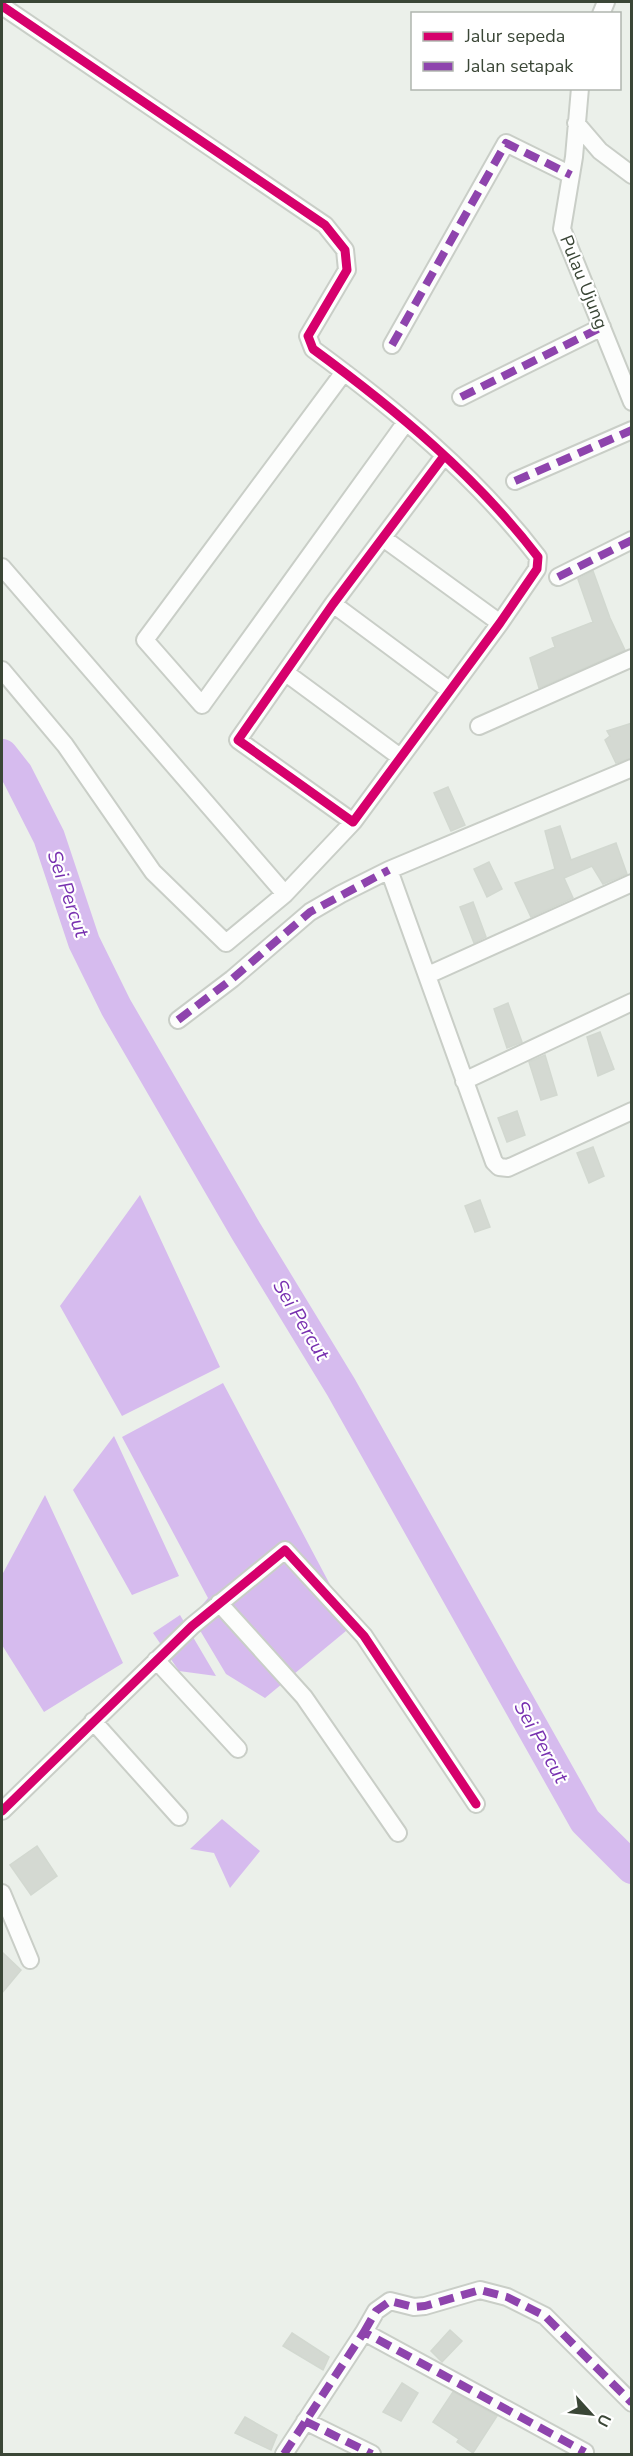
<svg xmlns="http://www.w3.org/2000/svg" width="633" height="2456" viewBox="0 0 633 2456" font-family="'Nunito Sans',sans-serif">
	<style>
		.water { fill: #d6bbee }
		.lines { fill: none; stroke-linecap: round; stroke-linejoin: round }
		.river { stroke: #d6bbee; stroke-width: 32 }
		.building { fill: #d4d9d2; stroke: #d2d8d0; stroke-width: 1.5 }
		.street-casing { stroke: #c9cec7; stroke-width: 20 }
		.street { stroke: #fcfdfc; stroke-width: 16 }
		.quiet { stroke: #8e44ad; stroke-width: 8; stroke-dasharray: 15 8; stroke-linecap: butt }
		.cycleway-casing { stroke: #fff; stroke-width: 13 }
		.cycleway { stroke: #d6006c; stroke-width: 9 }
		.labels { text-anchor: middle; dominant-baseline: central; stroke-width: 4.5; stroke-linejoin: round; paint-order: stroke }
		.street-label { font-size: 18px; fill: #3a4636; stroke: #fff }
		.water-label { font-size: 20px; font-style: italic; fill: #7831b0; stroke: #fff }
	</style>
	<rect width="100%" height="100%" fill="#ebf0ea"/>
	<path class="water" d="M140,1195L220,1367L122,1416L60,1306Z
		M223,1383L352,1626L265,1698L226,1674L192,1617L208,1598L122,1437Z
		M114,1436L179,1576L132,1595L73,1490Z
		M45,1495L123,1663L44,1712L2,1645V1575Z
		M180,1615L216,1676L179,1671L153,1633Z
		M222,1819L260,1851L230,1888L214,1853L190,1849Z"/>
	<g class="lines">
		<path class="river" d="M2,755L17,774L49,837L84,942L116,1007L246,1231L341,1387L585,1821L632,1868"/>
	</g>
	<path class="building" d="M593,571L610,618L625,650L539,688L530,658L555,647L552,638L593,622L578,579Z
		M632,723V758L616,763L605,740L610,736L607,731Z
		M448,787L465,825L451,831L434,793Z
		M560,826L571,860L616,843L627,874L603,884L592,866L564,878L573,898L531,917L515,883L555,869L545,831Z
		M489,862L502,889L487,897L474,869Z
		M473,902L486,937L474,943L460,907Z
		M508,1003L522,1042L507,1048L494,1009Z
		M600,1032L614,1069L598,1076L587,1037Z
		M545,1055L557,1095L541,1100L529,1062Z
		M517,1111L525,1135L507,1142L498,1118Z
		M593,1147L604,1176L589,1183L577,1153Z
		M480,1200L490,1227L475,1232L465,1206Z
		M37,1846L57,1876L31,1895L10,1865Z
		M2,1952L21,1970L2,1993Z
		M450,2330L462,2341L442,2362L431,2351Z
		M292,2333L329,2357L323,2370L283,2346Z
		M402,2383L418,2393L401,2421L383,2412Z
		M453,2392L497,2416L473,2453L457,2442L459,2439L433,2422Z
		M245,2417L277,2435L271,2450L235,2433Z"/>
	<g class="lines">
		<g class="street-casing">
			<path id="street" d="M2,6L325,225L345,250L347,270L308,336L313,349C395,409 476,476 538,557L537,569L500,623L353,822L238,740L333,604L444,456
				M601,14L606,2
				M580,88L574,157L562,229L632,402
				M576,123L600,151L632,175
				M392,345L506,143L571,175
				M344,372L145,640L202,705L406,422
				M461,397L602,327
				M515,481L632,430
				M383,538L500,623
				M2,567L285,894
				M558,577L632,540
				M333,604L449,690
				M2,670L65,745L153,872L226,943L285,894L353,822
				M286,673L400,757
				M479,726L632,658
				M389,870L494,1162L499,1167L508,1168L632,1111
				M428,975L632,883
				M178,1020L232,979L310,912L341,894L389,870L632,768
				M464,1081L632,1002
				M219,1603L304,1697L398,1833
				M156,1660L238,1749
				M93,1721L179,1817
				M2,1811L192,1626L285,1550L364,1636L476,1804
				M2,1893L30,1960
				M364,2332L376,2311L390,2301L414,2307L425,2306L480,2290L507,2297L545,2316L632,2403
				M305,2421L372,2454
				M284,2454L364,2332L585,2452"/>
		</g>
		<use href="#street" class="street"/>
		<path class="quiet" d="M392,345L506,143L571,175
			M461,397L602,327
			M515,481L632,430
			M558,577L632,540
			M178,1020L232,979L310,912L389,870
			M364,2332L376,2311L390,2301L414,2307L425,2306L480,2290L507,2297L545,2316L632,2403
			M305,2421L372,2454
			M284,2454L364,2332L585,2452"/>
		<g class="cycleway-casing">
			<path id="cycleway" d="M2,6L325,225L345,250L347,270L308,336L313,349C395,409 476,476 538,557L537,569L500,623L353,822L238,740L333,604L444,456
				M2,1811L192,1626L285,1550L364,1636L476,1804"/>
		</g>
		<use href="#cycleway" class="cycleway"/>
	</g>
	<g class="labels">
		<g class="street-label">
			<text transform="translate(584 282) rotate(68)">Pulau Ujung</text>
		</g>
		<g class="water-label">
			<text transform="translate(68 894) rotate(71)">Sei Percut</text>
			<text transform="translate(301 1320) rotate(59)">Sei Percut</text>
			<text transform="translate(541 1742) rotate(61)">Sei Percut</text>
		</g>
	</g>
	<rect width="633" height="2456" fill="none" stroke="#3a4636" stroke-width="6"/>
	<rect x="411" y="12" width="210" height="78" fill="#ffffff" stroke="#b0b5af" stroke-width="1.5"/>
	<rect x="423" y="32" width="30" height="9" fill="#d6006c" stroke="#b0b5af" stroke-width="1.5"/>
	<text x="465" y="42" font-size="18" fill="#3a4636">Jalur sepeda</text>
	<rect x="423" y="62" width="30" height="9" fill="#8e44ad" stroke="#b0b5af" stroke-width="1.5"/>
	<text x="465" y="72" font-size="18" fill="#3a4636">Jalan setapak</text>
	<g transform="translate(591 2414) rotate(117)" stroke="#ffffff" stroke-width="4.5" paint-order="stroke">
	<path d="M0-4.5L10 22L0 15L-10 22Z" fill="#3a4636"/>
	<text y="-9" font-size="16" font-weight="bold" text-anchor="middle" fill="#3a4636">U</text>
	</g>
</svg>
